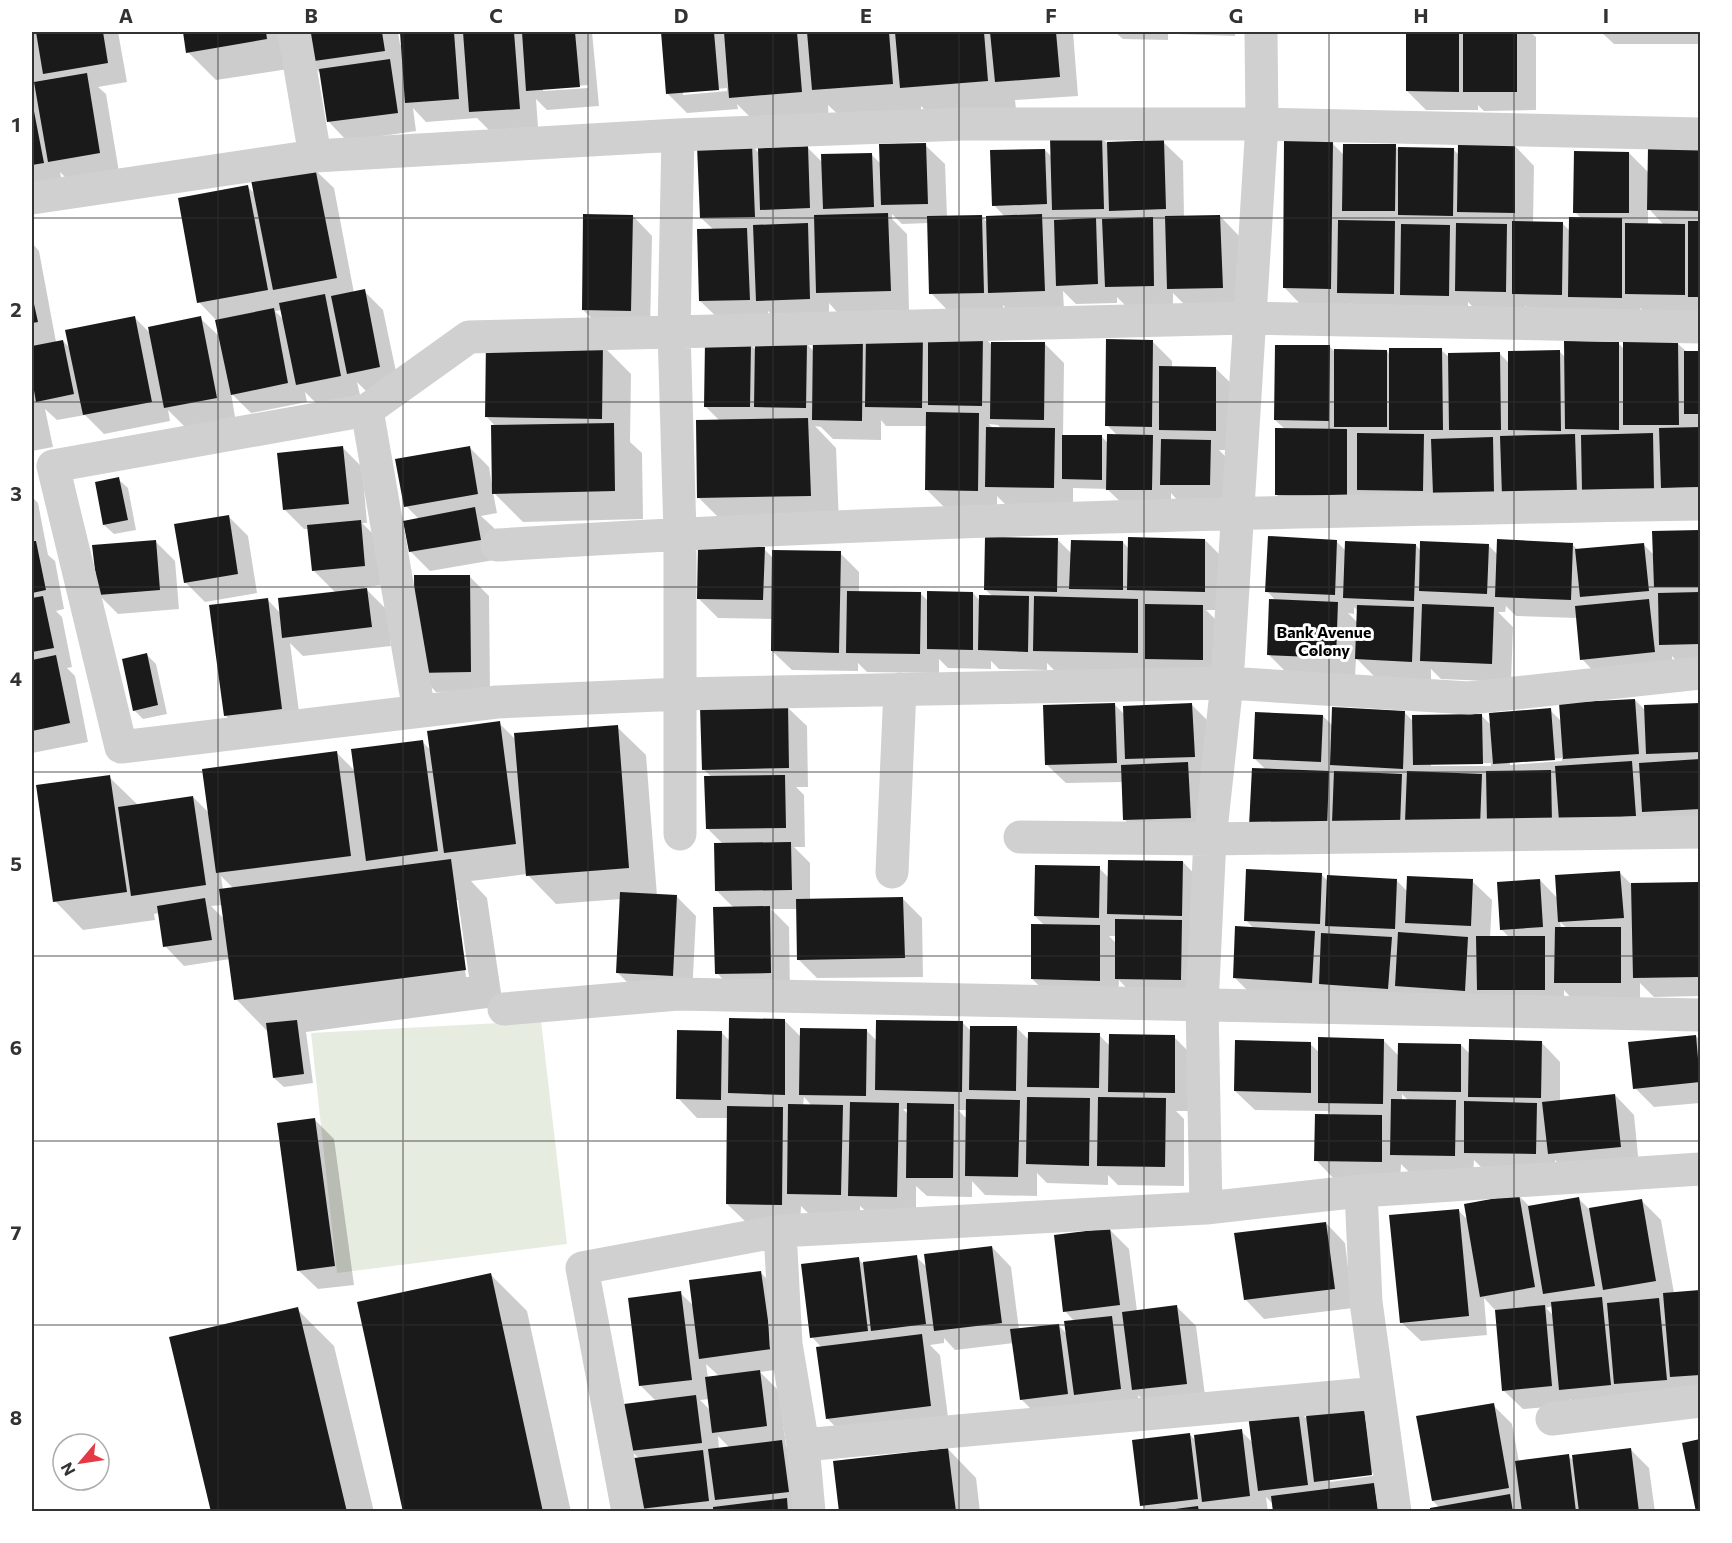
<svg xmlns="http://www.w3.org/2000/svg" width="1732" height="1543" viewBox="0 0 1732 1543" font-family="Commissioner,sans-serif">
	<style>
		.green { fill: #e6ecdf }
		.shadow { fill: #0003; fill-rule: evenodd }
		.building { fill: #1a1a1a }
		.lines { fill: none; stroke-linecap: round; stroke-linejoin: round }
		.minor { stroke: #d0d0d0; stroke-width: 33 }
		.grid { fill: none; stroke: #333; stroke-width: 1.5; stroke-opacity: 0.55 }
		.labels { text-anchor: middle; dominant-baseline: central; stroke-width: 6; stroke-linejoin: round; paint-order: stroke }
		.neighbourhood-label { font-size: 16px; font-weight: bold; fill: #000; stroke: #fff }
		.neatline { fill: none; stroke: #333; stroke-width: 2 }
		.grid-label { font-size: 20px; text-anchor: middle; font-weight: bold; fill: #333 }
	</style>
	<rect width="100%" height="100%" fill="#fff"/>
	<path class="green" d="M541,1021L567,1244L337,1273L311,1033Z"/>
	<path class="shadow" d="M32,32H118L127,82L98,87L106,94L119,172L68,180L60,172L62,182L32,187Z
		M184,32H289L295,68L216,80L188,52Z
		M304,32H398L400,45H402L401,32H592L599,106L547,110L536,99L538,127L489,130L477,118L426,122L413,108L416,131L347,141L328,121L321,74L308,61ZM588,85V88L543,91V88Z
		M663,32H1073L1078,96L1015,100L1016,109L930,115L921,106V112L842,118L828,105L829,121L759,126L737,104L738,109L687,113L668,94ZM727,88V91L683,95V92Z
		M1115,32H1168V40L1123,39Z
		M1174,32H1235V36L1176,34Z
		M1407,32H1530L1536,37V110L1484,111L1478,105V110H1426L1407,91Z
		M1601,32H1700V44H1614Z
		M1101,138L1107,143L1163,142L1183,161L1184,217L1220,216L1239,236L1242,307L1188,308L1173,293V305L1126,306L1117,297V303L1076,304L1063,291L1064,310L1009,312L1003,305V312L950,313L931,293L929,223L902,224L892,214V219L907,234L909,310L837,312L829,303V318L776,319L768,311V319L720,320L700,301L714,230L701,218L752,146L759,153L808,148L823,163L871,154L881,164L925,145L945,164L947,217L981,216L987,222L1005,217L994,205L1045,150L1052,157Z
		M1332,143L1344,155L1395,146L1400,151L1453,149L1460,156L1515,146L1534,166L1533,223H1562L1570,231L1581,218L1575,212L1629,153L1649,173L1700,149V314L1646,313L1640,308V317L1589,316L1580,308V313H1532L1525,306V311L1476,310L1468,302V314L1358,312L1350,303V307H1303L1284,287ZM1648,208L1664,225H1648Z
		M314,169L334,188L354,293L364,291L383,310L399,386L367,392L357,382L360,395L316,403L305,392L307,402L251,413L231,393L235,417L185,427L168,410L170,421L104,434L85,415L57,420L45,409L53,447L32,451V243L39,251L56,342L63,341L71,349L134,317L151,334L200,318L221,338L217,321L199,302L248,187L255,194ZM282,310L284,320L275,311Z
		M633,216L652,236L650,330L603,329L583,310Z
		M815,335H982L993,346L1045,344L1064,363L1063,436L1102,437L1108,443L1118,436L1107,425L1153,342L1172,361V367L1215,368L1235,387V450H1219L1229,460V504H1181L1171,493V509L1127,508L1107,489L1073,488V506L1006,505L997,496V509L945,508L926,489L927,426H886L881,420V440L833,439L821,427L815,426L836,448L839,524L727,526L699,498L720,421L705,406L750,344L756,350L807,344L815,353ZM989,424L998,425L1002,429H993Z
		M1618,343L1624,349L1677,343L1688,353H1700V507L1296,513L1276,494L1286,430L1275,420L1330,347L1334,351H1387L1390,355L1441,350L1450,358L1500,354L1509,363L1560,352L1566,358Z
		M603,346L631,374L630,442L642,453L643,519L523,522L493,492L497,513L481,516L494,528L500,559L430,571L411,552L419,519L406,506L469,447L489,467L492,485H494L496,427L486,416Z
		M343,448L362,467L367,523H362L379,540L384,585L364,587L386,609L391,646L303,656L290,643L301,727L245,735L226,716L267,599L281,614L336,593L314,571L309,529H304L285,510Z
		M118,479L128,488L136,530L114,534L104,525Z
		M32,497L38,503L48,555L55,561L64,609L56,611L62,617L72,667L67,668L75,676L88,742L32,753Z
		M228,516L248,536L257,593L205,602L185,582Z
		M1654,532H1700V663L1679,664L1672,656L1673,671L1601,679L1582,659L1577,618L1516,616L1506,606L1505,612H1498L1513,627L1511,682L1441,679L1431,669V681L1376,678L1356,658L1355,677L1288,674L1268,654L1276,601L1267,591L1336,541L1346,551L1416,545L1421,551L1488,545L1498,555L1573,545L1579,551L1643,544L1655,556ZM1354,607L1358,611V623L1348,613L1354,614Z
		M1058,540L1072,554L1123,542L1129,549L1205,540L1224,559V610H1206L1222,626L1221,678L1157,672L1054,670L1047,663V670L999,669L991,661V669L948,668L939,659V673L867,672L858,663V671L792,670L772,651L773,619L718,618L699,599L764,549L773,558L840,553L859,572V593L921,594L929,602L973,593L980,601L993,597L986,590Z
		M156,542L175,561L179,609L118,614L99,595Z
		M470,577L489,596L490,691L436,692L417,672Z
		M147,655L156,664L167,714L143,719L134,710Z
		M1635,700L1646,711L1645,706L1700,704V828L1345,848L1254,758L1323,716L1333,726L1404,712L1413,721L1481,715L1492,726L1550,710L1562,722ZM1562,758V761L1510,765V762ZM1431,763H1491V766H1431Z
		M1115,705L1125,715L1192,705L1211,724L1213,776H1200L1207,783L1209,836L1144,839L1125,820L1123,782L1066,783L1046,764Z
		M787,707L807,726L808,787H796L804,795L805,847H794L810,863V900L903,899L922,918L923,977L817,978L798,959L797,909H771L789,927L790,992L736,993L717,973L734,908L716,890L724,845L707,828L712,777L703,769Z
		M499,723L516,740L617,727L646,755L657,896L677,897L696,916L692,995L637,992L618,973L621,899L556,904L527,874L471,881L487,898L503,1006L306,1032L313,1083L284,1087L274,1078L268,1032L236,999L230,959L184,966L165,946L160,913L154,914L155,920L83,930L55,901L109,777L138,805L193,797L210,814L337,753L355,771L422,742L432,751ZM221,876L234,889L223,890ZM455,900H458L469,977H466ZM223,905L225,920L211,906Z
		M1183,862L1202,882L1200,998L1135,997L1119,980L1118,999L1052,998L1032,979L1045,926L1035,916L1099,868L1109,878ZM1109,936H1116V943Z
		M1619,872L1631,884H1697L1700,887V996L1654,997L1640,983V1002H1575L1564,990V1009L1254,997L1235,978L1254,929L1246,920L1321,874L1328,881L1396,880L1408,892L1472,881L1492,900L1490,938H1510L1501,929L1540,880L1558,899ZM1560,922L1567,928H1561Z
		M785,1021L801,1037L867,1031L877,1041L962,1022L972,1032L1017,1028L1029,1040L1099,1035L1110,1046L1174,1037L1193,1056V1111H1176L1184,1119V1186L1118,1185L1108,1175V1185L1047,1183L1037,1173V1196L985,1195L972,1181V1197L927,1196L916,1186V1215L869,1214L860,1206V1214L808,1213L801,1206L800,1224L747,1223L727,1204L728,1118H697L678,1098L721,1032L730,1041ZM804,1097L812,1106H803ZM903,1109H909V1115ZM958,1110H967V1119Z
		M1696,1036L1700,1041V1103L1654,1107L1635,1088Z
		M1383,1040L1399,1056L1461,1045L1471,1055L1541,1042L1560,1062V1101L1615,1095L1634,1115L1639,1166L1568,1173L1555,1160V1173L1485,1171L1474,1160L1473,1175L1411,1174L1401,1164L1400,1181L1335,1180L1316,1160L1333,1116L1328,1111L1255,1110L1235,1091L1310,1044L1320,1053ZM1402,1094L1409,1101L1402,1100Z
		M315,1120L334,1139L354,1285L318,1289L298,1270Z
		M1518,1195L1530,1207L1579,1199L1589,1209L1642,1201L1661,1220L1674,1293L1700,1291V1395L1580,1408L1570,1399L1571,1405L1523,1409L1503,1390L1496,1311L1484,1298L1487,1335L1421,1341L1401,1322L1458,1210L1469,1221ZM1553,1306L1554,1316L1546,1308Z
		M1326,1223L1345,1243L1353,1308L1264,1319L1245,1299Z
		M1110,1230L1129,1249L1137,1311L1177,1307L1196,1326L1206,1403L1152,1409L1138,1395L1140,1408L1040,1418L1021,1399L1014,1343L955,1350L944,1338V1343L930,1345L940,1355L949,1425L846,1438L827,1418L822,1348L812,1337L858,1259L862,1263L916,1257L928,1268L992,1247L1011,1267L1019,1330L1058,1325L1068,1335L1075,1322L1065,1311Z
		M761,1273L780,1292L790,1368L760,1372L779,1391L786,1446L801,1461L798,1511L645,1512L642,1508L640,1459L631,1451L656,1401L640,1385L680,1293L694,1306ZM706,1364L719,1376L708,1378ZM709,1399L711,1411L700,1400ZM718,1436L730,1448L719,1450Z
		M490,1274L527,1311L571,1512H404Z
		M297,1309L334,1346L374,1512H213Z
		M1362,1402L1394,1512H1275L1274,1505L1266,1497L1268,1512H1148L1142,1505L1189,1434L1197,1442L1241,1431L1253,1443L1298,1410L1308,1420ZM1379,1472V1475L1330,1482V1478Z
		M1493,1405L1512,1424L1519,1462L1568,1456L1575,1462L1630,1449L1649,1468L1655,1512H1432L1440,1508L1433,1501Z
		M1700,1441V1512H1698L1684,1444Z
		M948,1449L976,1478L980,1512H841Z"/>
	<path class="building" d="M36,32H103L108,63L43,74Z
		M183,32H266L267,39L186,53Z
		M303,32H382L385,51L307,62Z
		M400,32H454L459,99L405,103Z
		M463,32H514L520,109L469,112Z
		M522,32H575L580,87L526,91Z
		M661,32H714L719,90L666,94Z
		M724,32H797L802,92L729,98Z
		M807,32H889L893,84L812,90Z
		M895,32H984L988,81L900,88Z
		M990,32H1056L1060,77L995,82Z
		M1406,32H1459V92L1406,91Z
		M1463,32H1517V92H1463Z
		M390,59L398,113L327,122L319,69Z
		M87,73L100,153L48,162L34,82Z
		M32,101L44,163L32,165Z
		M1102,136L1104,209L1052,210L1050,138Z
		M1164,140L1166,209L1109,211L1107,142Z
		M1284,141H1333L1331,289L1283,288Z
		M926,143L928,204L881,205L879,144Z
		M752,144L755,217L700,218L697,146Z
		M1343,144H1396L1395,211H1342Z
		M1458,144L1515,145V213L1457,212Z
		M808,146L810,208L760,210L758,148Z
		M1398,147L1454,148L1453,216L1398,215Z
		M1648,147L1700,148V211L1647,210Z
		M1045,149L1047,204L992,206L990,150Z
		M1574,151L1629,152V213H1573Z
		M872,153L874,207L823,209L821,154Z
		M315,167L337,278L273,290L251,180Z
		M248,185L268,290L197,303L178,198Z
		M888,213L891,291L816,293L814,215Z
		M583,214L633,215L631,311L582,310Z
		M1042,214L1045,291L988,293L986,216Z
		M982,215L984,293L929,294L927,216Z
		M1220,215L1223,288L1167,289L1165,216Z
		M1153,217L1154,286L1105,287L1102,219Z
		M1569,217L1622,218V298L1568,297Z
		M1096,218L1098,284L1056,286L1054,220Z
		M1338,220L1395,221L1394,294L1337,293Z
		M1512,221L1563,222L1562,295L1512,294Z
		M1688,221H1700V297H1688Z
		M808,223L810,299L756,301L753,225Z
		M1456,223L1507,224L1506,292L1455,291Z
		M1625,223L1685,224V295L1625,294Z
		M1401,224L1450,225L1449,296L1400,295Z
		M747,228L750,300L699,301L697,229Z
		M365,289L380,367L347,374L331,296Z
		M325,294L341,376L296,385L279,303Z
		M32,295L38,322L32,323Z
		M274,308L288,383L231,395L215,320Z
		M135,316L152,402L83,415L65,330Z
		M201,316L217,398L164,408L148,327Z
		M866,332H923L922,408L865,407Z
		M928,333L983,334L982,406L928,405Z
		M813,334L863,335L862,421L812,420Z
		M1106,339L1153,340L1152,427L1105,426Z
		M63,340L74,394L36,402L32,379V346Z
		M486,341L603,344L602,419L485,417Z
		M1564,341L1619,342V430L1565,429Z
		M1623,341H1678L1679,425H1623Z
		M705,342L751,343L750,407H704Z
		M755,342L807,343L806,408L754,407Z
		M991,342H1045L1044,420L990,419Z
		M1275,345H1330L1329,421L1274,420Z
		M1389,348H1442L1443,430H1389Z
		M1334,349L1387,350V427H1334Z
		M1560,350L1561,431L1508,430V351Z
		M1684,351H1700V414H1684Z
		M1500,352L1501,430H1449L1448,353Z
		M1159,366L1216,367V431L1159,430Z
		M926,412L979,413L978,491L925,490Z
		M808,418L811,496L697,498L696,420Z
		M614,423L615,491L492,494L491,425Z
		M986,427L1055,428L1054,488L985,487Z
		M1700,427V487L1661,488L1659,428Z
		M1275,428L1347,429V496L1275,495Z
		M1357,433L1424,434L1423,491L1357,490Z
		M1653,433L1654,490L1582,491L1581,435Z
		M1107,434L1153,435L1152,490H1106Z
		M1575,434L1577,494L1502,496L1500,436Z
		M1062,435H1102V480L1062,479Z
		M1493,437L1494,493L1433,494L1431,439Z
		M1161,439L1211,440L1210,485H1160Z
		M343,446L349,504L283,510L277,453Z
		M470,446L478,494L404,507L395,459Z
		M119,477L128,520L103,525L95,482Z
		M475,507L481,540L409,552L403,521Z
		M229,515L238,574L184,583L174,524Z
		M361,520L365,566L312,571L307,525Z
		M1700,530V587H1654L1652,531Z
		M1268,536L1337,540L1335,595L1265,592Z
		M985,537L1058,538L1057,592L984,590Z
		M1128,537L1205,539V592L1127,590Z
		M1497,539L1573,543L1571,600L1495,597Z
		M156,540L160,590L98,595L92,545Z
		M1071,540L1123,541V590L1069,589Z
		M32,541H36L46,590L32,593Z
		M1345,541L1416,544L1414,601L1343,598Z
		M1420,541L1489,544L1487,594L1419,591Z
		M1644,543L1649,591L1580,597L1575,549Z
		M698,547H765L763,600L697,599Z
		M772,550L841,551L839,653L771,651Z
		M414,575H470L471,672L415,673Z
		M367,588L372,627L282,638L278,598Z
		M847,591L921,592L920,654L846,653Z
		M927,591L973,592V650L927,649Z
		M1700,592V644L1659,645L1658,593Z
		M979,595L1029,596L1028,652L978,650Z
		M43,596L54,648L32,652V598Z
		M1034,596L1138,599V653L1033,651Z
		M268,598L282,709L224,716L209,605Z
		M1269,599L1338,602L1336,658L1267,655Z
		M1649,599L1655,652L1580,660L1575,606Z
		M1145,604L1203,605V660L1145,659Z
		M1422,604L1494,607L1492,664L1420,661Z
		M1357,605L1414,607L1412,662L1355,659Z
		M147,653L158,705L133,711L122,659Z
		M56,655L70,723L32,731V660Z
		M1635,699L1639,754L1563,759L1559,703Z
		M1115,703L1117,763L1045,765L1043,705Z
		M1192,703L1195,757L1125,759L1123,706Z
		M1700,703V752L1646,754L1644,705Z
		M788,705L789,768L702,770L700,707Z
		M1332,707L1405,711L1403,769L1330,765Z
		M1551,708L1555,760L1493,764L1489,713Z
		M1255,712L1323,715L1321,762L1253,759Z
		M1482,714L1483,764L1413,765L1412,715Z
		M500,721L516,844L444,853L427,731Z
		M618,725L629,868L526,876L514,733Z
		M423,740L438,851L366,861L351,749Z
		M337,751L351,856L216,873L202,769Z
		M1700,759V809L1642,812L1639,763Z
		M1632,761L1636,816L1559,821L1555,766Z
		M1188,762L1191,818L1123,820L1121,765Z
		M1252,768L1329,771L1327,830L1249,826Z
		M1551,770L1552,824H1487L1486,771Z
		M1334,771L1402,774L1400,826L1332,823Z
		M1407,771L1482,774L1480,826L1405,822Z
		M110,775L127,892L53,902L36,785Z
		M785,775L786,828L706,829L704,776Z
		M193,796L206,885L131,896L118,807Z
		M791,842L792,890L715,891L714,843Z
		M451,859L466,970L234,1000L219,889Z
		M1108,860L1183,861L1182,916L1107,914Z
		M1035,865L1100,866L1099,918L1034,916Z
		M1246,869L1322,873L1320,924L1244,921Z
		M1620,871L1624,918L1558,922L1555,875Z
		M1327,875L1397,879L1395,929L1325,926Z
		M1407,876L1473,879L1471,926L1405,923Z
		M1540,879L1543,927L1500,930L1497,882Z
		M1698,882L1699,977L1633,978L1631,883Z
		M620,892L677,895L673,976L616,973Z
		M903,897L905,958L797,960L796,899Z
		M205,898L212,940L163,947L157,906Z
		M770,906L771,973L715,974L713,907Z
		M1115,919L1182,920L1181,980L1115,979Z
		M1031,924L1100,925V981L1031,979Z
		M1235,926L1315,931L1312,983L1233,978Z
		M1555,927H1621V983H1554Z
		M1398,932L1468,937L1465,991L1395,986Z
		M1321,933L1392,937L1388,989L1319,984Z
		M1476,936H1545V990H1477Z
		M729,1018L785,1019V1095L728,1093Z
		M297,1020L304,1074L273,1078L266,1023Z
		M876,1020L963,1021L962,1092L875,1090Z
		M970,1026H1017L1016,1091L969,1090Z
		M800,1028L867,1029L866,1096L799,1095Z
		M677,1030L722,1031L721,1100L676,1099Z
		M1028,1032L1100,1033L1099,1088L1027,1087Z
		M1109,1034L1175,1035V1093L1108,1092Z
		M1696,1035L1700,1082L1633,1089L1628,1042Z
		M1318,1037L1384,1039L1383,1104L1318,1103Z
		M1469,1039L1542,1041L1541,1098L1468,1097Z
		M1235,1040L1311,1042V1093L1234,1091Z
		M1398,1043L1461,1044V1092L1397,1091Z
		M1615,1094L1621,1147L1548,1154L1542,1102Z
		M1027,1097L1090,1098L1089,1166L1026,1164Z
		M1098,1097L1166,1098L1165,1167L1097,1166Z
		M966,1099L1020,1100L1018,1177L965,1176Z
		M1391,1099L1456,1100L1455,1156L1390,1155Z
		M1464,1101L1537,1103L1536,1154L1464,1153Z
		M850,1102L899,1103L897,1197L848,1196Z
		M907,1103L954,1104L953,1178H906Z
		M788,1104L843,1105L841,1195L787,1194Z
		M727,1106L783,1107L782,1205L726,1204Z
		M1315,1114L1382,1115V1162L1314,1161Z
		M315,1118L335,1266L297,1271L277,1123Z
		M1519,1194L1535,1287L1480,1297L1464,1204Z
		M1579,1197L1595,1286L1543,1294L1528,1206Z
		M1642,1199L1656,1281L1603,1290L1589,1208Z
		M1459,1209L1469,1316L1400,1323L1389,1215Z
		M1326,1222L1335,1289L1244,1300L1234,1233Z
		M1110,1228L1120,1305L1063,1312L1054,1235Z
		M992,1246L1002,1323L934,1331L924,1254Z
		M917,1255L926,1324L871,1331L863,1262Z
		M859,1257L868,1331L810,1338L801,1264Z
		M761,1271L772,1349L699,1359L689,1280Z
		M491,1273L543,1512H403L357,1302Z
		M1700,1290V1375L1670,1377L1663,1293Z
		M681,1291L692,1380L639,1386L628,1298Z
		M1602,1297L1611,1385L1559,1390L1551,1302Z
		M1659,1298L1667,1380L1614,1384L1607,1303Z
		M1177,1305L1187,1384L1132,1390L1122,1312Z
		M1545,1305L1552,1386L1502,1391L1495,1310Z
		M298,1307L347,1512H211L169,1337Z
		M1112,1316L1121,1389L1074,1395L1064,1321Z
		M1059,1324L1068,1394L1020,1400L1010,1329Z
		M922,1334L931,1406L826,1419L816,1347Z
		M760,1370L767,1426L712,1433L705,1377Z
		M696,1395L702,1443L630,1451L624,1404Z
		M1363,1400L1372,1475L1314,1482L1305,1407Z
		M1494,1403L1509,1488L1432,1501L1416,1416Z
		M1298,1409L1308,1485L1258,1491L1248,1415Z
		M1242,1429L1250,1496L1202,1502L1194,1435Z
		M1190,1433L1198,1499L1140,1506L1132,1440Z
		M1700,1439V1512H1696L1682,1443Z
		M782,1440L789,1492L715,1500L708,1449Z
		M948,1448L956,1512H839L833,1461Z
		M1631,1448L1639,1512H1579L1572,1455Z
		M703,1450L709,1501L640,1509L634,1458Z
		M1569,1454L1576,1512H1522L1515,1461Z
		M1374,1483L1378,1512H1273L1271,1496Z
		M1510,1494L1513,1512H1430V1508Z
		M787,1498L788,1512H713V1507Z
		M1198,1506L1199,1512H1167V1510Z"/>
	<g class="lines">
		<path class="minor" d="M294,32L315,156
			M678,135L674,331L680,533V834
			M32,198L315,156L678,135L963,124H1262L1700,134
			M1700,327L1249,318L469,337L367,410L53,466L121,747L497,702L681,694L1227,683L1469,698L1700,673
			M367,410L419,711
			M497,545C898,519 1299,511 1700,504
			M1020,837L1210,839L1700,832
			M892,872L900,689
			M504,1009L678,994L1700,1015
			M1361,1191L1366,1302L1395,1512
			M1206,1208L1202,1005L1210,839L1227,683L1262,124L1261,32
			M780,1231L786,1344L803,1445L809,1512
			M1552,1419L1700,1401
			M803,1445L1378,1393
			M628,1512L582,1268L780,1231L1206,1208L1361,1191L1700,1169"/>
	</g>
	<path class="grid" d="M218,32V1512M403,32V1512M588,32V1512M773,32V1512M959,32V1512M1144,32V1512M1329,32V1512M1514,32V1512M32,218H1700M32,402H1700M32,587H1700M32,772H1700M32,956H1700M32,1141H1700M32,1325H1700"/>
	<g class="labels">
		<g class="neighbourhood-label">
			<text x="1324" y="631">Bank Avenue<tspan x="1324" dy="18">Colony</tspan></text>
		</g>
	</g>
	<rect width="1732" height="1543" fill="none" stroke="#ffffff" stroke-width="66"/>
	<g transform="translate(81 1462) rotate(241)"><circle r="28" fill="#ffffff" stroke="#adadad" stroke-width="1.5"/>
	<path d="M0-4.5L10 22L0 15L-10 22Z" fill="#e63946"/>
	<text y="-9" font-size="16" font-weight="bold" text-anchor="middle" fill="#333333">N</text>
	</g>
	<rect x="33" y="33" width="1666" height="1477" class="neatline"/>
	<g class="grid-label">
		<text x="126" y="23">A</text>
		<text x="311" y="23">B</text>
		<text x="496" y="23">C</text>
		<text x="681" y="23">D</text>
		<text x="866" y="23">E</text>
		<text x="1051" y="23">F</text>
		<text x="1236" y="23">G</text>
		<text x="1421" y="23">H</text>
		<text x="1606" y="23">I</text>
		<text x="16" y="132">1</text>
		<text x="16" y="317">2</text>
		<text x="16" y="501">3</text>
		<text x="16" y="686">4</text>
		<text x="16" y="871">5</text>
		<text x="16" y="1055">6</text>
		<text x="16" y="1240">7</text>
		<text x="16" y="1425">8</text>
	</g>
</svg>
